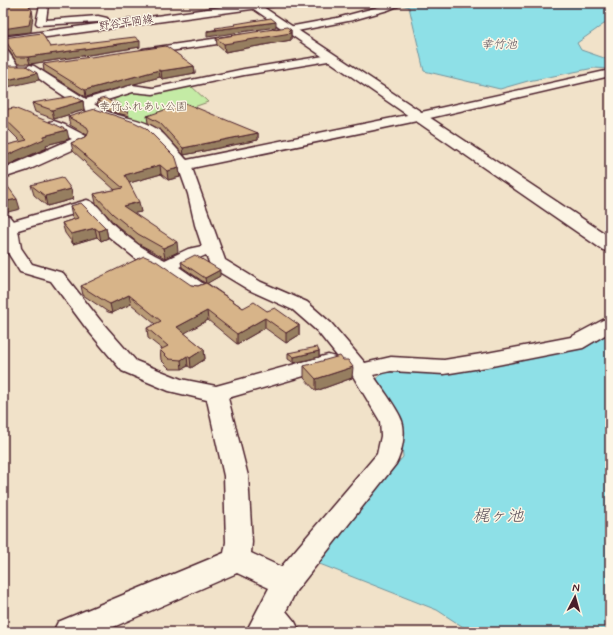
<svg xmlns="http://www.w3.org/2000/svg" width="613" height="635" viewBox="0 0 613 635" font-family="Mynerve,'Klee One',sans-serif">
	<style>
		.green { fill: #c4eba5; stroke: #878568 }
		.water { fill: #8ee0e7; stroke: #73939c }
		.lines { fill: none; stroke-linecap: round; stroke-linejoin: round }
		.minor-casing { stroke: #4a1f2b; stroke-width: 3 }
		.tertiary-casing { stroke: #4a1f2b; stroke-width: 3 }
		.secondary-casing { stroke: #4a1f2b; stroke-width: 3 }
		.minor { fill: #fcf5e5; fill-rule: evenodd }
		.tertiary { fill: #fcf5e5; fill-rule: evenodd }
		.secondary { fill: #fcf5e5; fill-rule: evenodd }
		.wall { fill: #b99b76; stroke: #4a1f2b }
		.shaded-wall { fill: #967e60; stroke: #4a1f2b }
		.building { fill: #d7b489; stroke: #4a1f2b }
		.labels { text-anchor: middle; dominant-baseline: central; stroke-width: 3; stroke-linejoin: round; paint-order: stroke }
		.far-street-label { font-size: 11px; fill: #4a1f2b; stroke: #fcf5e5 }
		.far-park-label { font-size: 11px; fill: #68524a; stroke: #fcf5e5 }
		.far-water-label { font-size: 12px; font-style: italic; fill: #5b4f5a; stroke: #fcf5e5 }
		.near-water-label { font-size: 17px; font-style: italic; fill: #5b4f5a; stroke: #fcf5e5 }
	</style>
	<rect width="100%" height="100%" fill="#f1e2c9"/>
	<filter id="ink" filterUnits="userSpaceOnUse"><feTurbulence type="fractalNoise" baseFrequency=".025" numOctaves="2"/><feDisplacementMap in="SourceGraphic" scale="8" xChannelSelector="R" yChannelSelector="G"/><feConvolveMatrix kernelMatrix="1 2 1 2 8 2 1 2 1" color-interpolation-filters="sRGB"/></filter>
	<g filter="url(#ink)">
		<path class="green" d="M188,83L208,102L140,126L114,118L126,111L115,107L121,104L113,100L119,97L112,94L136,88L153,91Z"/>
		<path class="water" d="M476,3H610V23L604,24L577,43L581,50L610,60V69L594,68L528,81L500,89L424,71L409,7L401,5L462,8L472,6Z
			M610,333V632H471L437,610L312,561L403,457L401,425L377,379L383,371H438L522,360L585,348Z"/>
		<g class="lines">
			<g class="minor-casing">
				<path id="minor" d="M38,3H47L48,5L46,20L98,16L107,18L113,26L108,29L105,28L101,22H98L38,25L36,23L40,5Z
					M393,3H405L388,10L353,20L272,36L267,33L272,30L337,18Z
					M241,35L244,36L246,38L244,40L143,55L138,52L143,49Z
					M3,49L7,50L18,66L19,68L18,70H10L3,60Z
					M330,55L334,56L335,58L334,60L244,75L153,94L133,92L94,104C112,118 138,116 157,129C165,134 179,152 187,160L417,113L610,70V76L417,121L192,168L225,260L261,282L307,302L331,323L365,363L391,357L444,360L487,353L571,337L603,320L610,318V332L583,348L487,367L444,374L391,371L373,375C381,387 398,409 402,421C406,433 402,452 396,464L296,591L286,611L295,622L300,632H246L269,588L237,573L102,632H53L58,622L224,553L226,542L224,476L207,400L169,391L122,371L86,328L51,281L20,272L5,248L3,214L9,216L13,221L87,200C98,203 106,217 114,225C129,239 147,252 165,260L188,249L202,246L195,225L188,194L178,166L148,135L136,129L93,115L49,86L25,68L30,65L34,66L86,99L132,85L153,88L244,69ZM84,211L103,232L140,262L158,269L193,293L199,294L205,293L208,289L205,285L179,267L206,255L211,267L249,290L293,310L317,331L353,376L380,421L381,436L377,454L281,567L251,553L252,542L248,476L228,398L335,367L338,362L335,357L328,355L216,386L181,379L136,361L100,320L63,273L32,264L21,248L18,230Z
					M54,121L65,125L88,137L90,140L88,143L28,170L3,178V169L72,139L50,128L48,125L50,122Z"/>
			</g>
			<g class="tertiary-casing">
				<path id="tertiary" d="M245,3H257L610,237V252L603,250Z"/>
			</g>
			<g class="secondary-casing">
				<path id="secondary" d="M251,3H278L273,6L3,43V37Z"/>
			</g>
			<use href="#minor" class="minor"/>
			<use href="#tertiary" class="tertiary"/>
			<use href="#secondary" class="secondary"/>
		</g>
		<path class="wall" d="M431,3H464L459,5L443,3L439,5Z
			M291,30V40L225,52L217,45L216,38Z
			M3,38L50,47H140L30,64H18L8,49L3,48Z
			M43,64L194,66L195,73L162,79L160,77L86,97L44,71Z
			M97,100L128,112L129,116L109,111L98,104Z
			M83,101L84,110L54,119L35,112L32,103Z
			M3,110L69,139L46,145L47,148L3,167V146L21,142L3,124Z
			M147,116L258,133V140L184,155L161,130L148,123Z
			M68,117L179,168L180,177L168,180L161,174L129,183L141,212L134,213L178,252L165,258L139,244L115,224L96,203L94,194L115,190L86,164L85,162L73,151L71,143L87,136V135L70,125Z
			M31,185L71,189L73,199L47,206L34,195Z
			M70,206L106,228L108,238L101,241L97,237L73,244L65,233L62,223L74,219L72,216Z
			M181,262L220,276L207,283L243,308L267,311L299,325V335L286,343L265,328L237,344L208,320L184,333L204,349L205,359L191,368L188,366L182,369H170L161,360L160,350L162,349L148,338L147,328L155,324L131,304L112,313L108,312L83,295L81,286L191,285L198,286L205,283L182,267Z
			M319,351V357L294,363L288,359V353Z
			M304,366L352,378L316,391L304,378Z"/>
		<path class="shaded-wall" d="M459,3H464L459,5Z
			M32,10L33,16L31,32L3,35V29Z
			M276,22V27L207,37V31Z
			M291,30V40L225,52L224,44Z
			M140,41V47L30,64L28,57Z
			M194,66L195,73L162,79L161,71Z
			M159,70L160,77L86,97L85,90Z
			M37,73L39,80L3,88V81Z
			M83,101L84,110L54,119L52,110Z
			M67,130L69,139L46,145L47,148L3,167V157L44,136Z
			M258,133V140L184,155L183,148Z
			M160,165L161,174L126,184L125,175Z
			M179,168L180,177L168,180L167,171Z
			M71,189L73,199L47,206L45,196Z
			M17,199L20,209L4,213L3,202Z
			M139,202L141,212L125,215L123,206Z
			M95,228L97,237L73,244L71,234Z
			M106,228L108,238L101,241L99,231Z
			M177,242L178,252L165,258L163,248Z
			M220,270V276L206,284L205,278Z
			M129,295L131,304L112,313L110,304Z
			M207,311L208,320L178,337L177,327Z
			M265,318V328L237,344V334Z
			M299,325V335L286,343V333Z
			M204,349L205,359L191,368L190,358Z
			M319,351V357L294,363V357Z
			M187,356L188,366L182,369L181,360Z
			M353,367L352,378L316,391V379Z"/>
		<path class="building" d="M3,3H27L32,10L29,25L3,29Z
			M271,18L276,22L207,31L217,30L215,28L236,25L235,24Z
			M287,27L291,30L288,31L291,33L224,44L216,38Z
			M42,33L50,47L135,37L140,41L28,57H16L7,43L3,42V38Z
			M166,46L194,66L161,71L159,70L85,90L43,64Z
			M3,66H26L37,73L3,81Z
			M74,96L83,101L52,110L32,103Z
			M105,98L128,112L108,106L97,100Z
			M185,103L258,133L183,148L160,123L147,116Z
			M14,108L54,124L67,130L44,136V139L3,157V146L27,140L3,117V110Z
			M95,109L134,122L146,128L176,158L179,168L167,171L160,165L125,175L139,202L123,206L177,242L163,248L138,234L113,214L94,194L123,188L84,155H85L71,143L87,136L89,131L87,127L68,117Z
			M62,177L71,189L45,196L31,185Z
			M3,180L17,199L3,202Z
			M81,203L106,228L99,231L95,228L71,234L62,223L78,218L70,206Z
			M195,255L220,270L205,278L181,262Z
			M144,256L156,261L191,285L198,286L206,283L243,308L254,302L267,311L275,308L299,325L286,333L265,318L237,334L207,311L177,327L204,349L190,358L187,356L181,360L169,359L160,350L168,346L147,328L161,321L129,295L110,304L106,302L81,286Z
			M317,347L319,351L294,357L288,353Z
			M340,356L343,360H348L353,367L316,379L304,366Z"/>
	</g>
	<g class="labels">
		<g class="far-street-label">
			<text transform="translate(126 23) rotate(-8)">野谷平岡線</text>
		</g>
		<g class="far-park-label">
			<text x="143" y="107">幸竹ふれあい公園</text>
		</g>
		<g class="far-water-label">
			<text x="499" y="45">幸竹池</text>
		</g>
		<g class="near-water-label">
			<text x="498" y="516">梶ヶ池</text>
		</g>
	</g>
	<rect width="613" height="635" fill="none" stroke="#fcf5e5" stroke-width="16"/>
	<rect x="8" y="8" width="597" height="619" fill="none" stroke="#4a1f2b" stroke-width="1.5" filter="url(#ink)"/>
	<g transform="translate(575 597) rotate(6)" stroke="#fcf5e5" stroke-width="3" paint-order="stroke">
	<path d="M0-3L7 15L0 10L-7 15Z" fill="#4a1f2b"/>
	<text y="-6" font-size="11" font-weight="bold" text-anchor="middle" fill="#4a1f2b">N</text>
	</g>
</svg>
